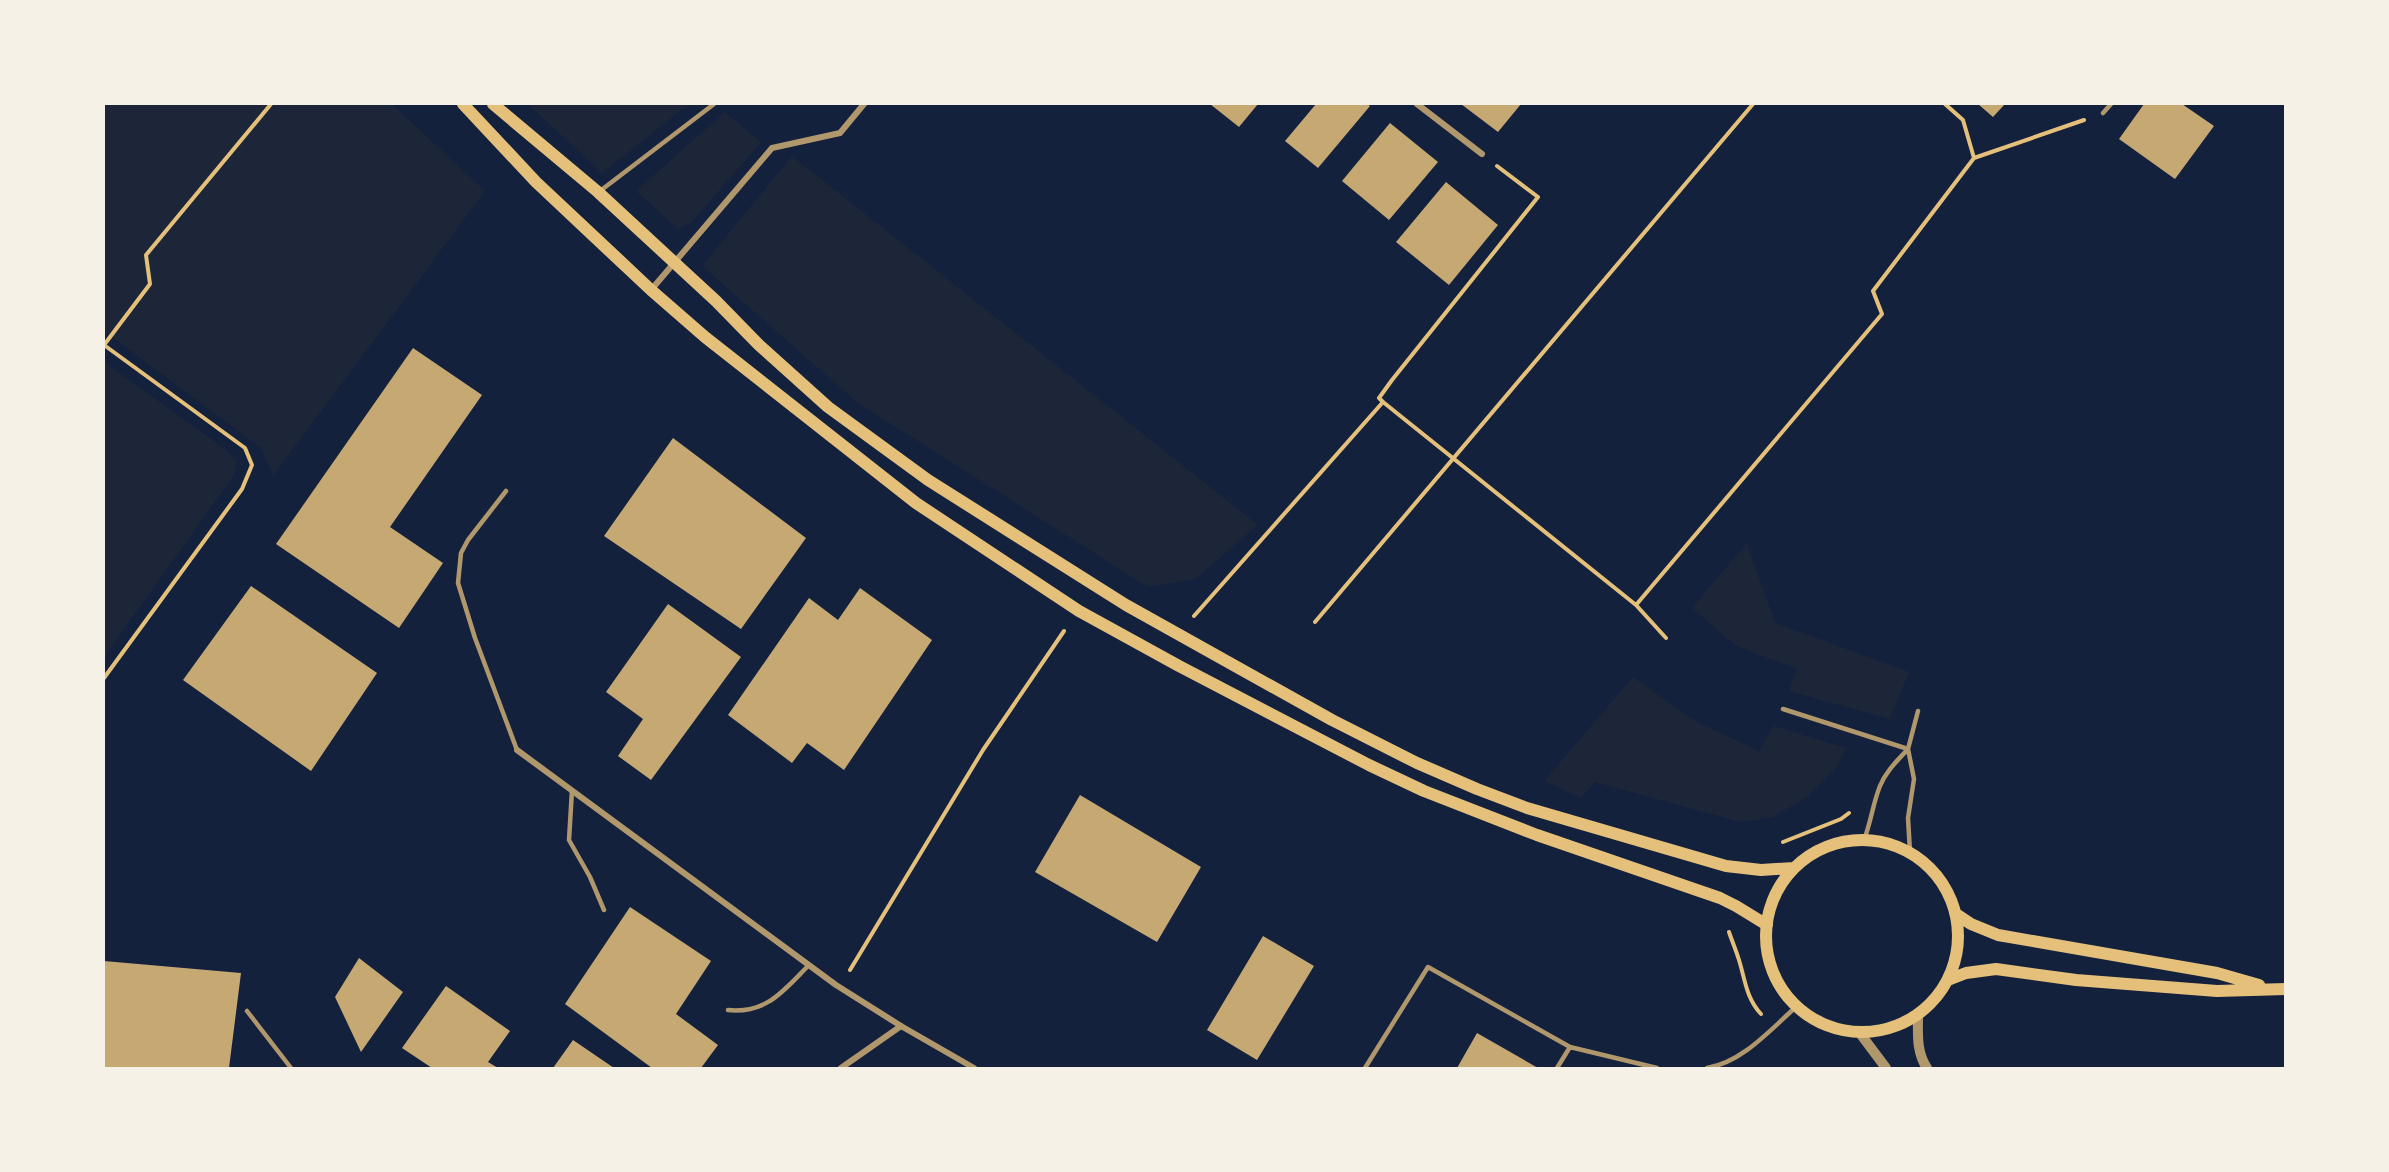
<svg xmlns="http://www.w3.org/2000/svg" width="2389" height="1172" viewBox="0 0 2389 1172" font-family="Ubuntu,sans-serif">
	<style>
		.green { fill: #1d2539 }
		.building { fill: #c6a872 }
		.lines { fill: none; stroke-linecap: round; stroke-linejoin: round }
		.path { stroke: #e5c07b; stroke-width: 4 }
		.service { stroke: #b1986c; stroke-width: 4.5 }
		.minor { stroke: #b1986c; stroke-width: 6 }
		.tertiary { stroke: #b1986c; stroke-width: 10 }
		.secondary { stroke: #e5c07b; stroke-width: 12 }
	</style>
	<rect width="100%" height="100%" fill="#14213d"/>
	<path class="green" d="M104,104H392L485,191L273,476L261,448L104,331Z
		M528,104H689L602,173Z
		M725,112L761,142L692,222L678,229L636,191Z
		M792,156L1258,525L1195,579L1148,587L858,403L702,266Z
		M104,362L225,449L237,462L234,475L104,657Z
		M1747,543L1775,623L1909,672L1890,719L1789,691L1797,669L1736,646L1692,608Z
		M1633,677L1693,720L1759,751L1773,726L1846,748L1837,767L1807,797L1773,817L1740,822L1595,782L1581,798L1544,781Z"/>
	<path class="building" d="M1210,104H1258L1239,127Z
		M1316,104H1367L1370,106L1318,168L1285,141Z
		M1461,104H1521L1498,132Z
		M1978,104H2005L1993,117Z
		M2144,104H2182L2214,126L2175,179L2119,139Z
		M1390,123L1438,162L1389,220L1342,181Z
		M1446,182L1498,225L1449,285L1396,242Z
		M413,348L482,395L390,527L443,563L399,628L276,544Z
		M673,438L806,538L741,629L604,536Z
		M251,586L377,673L311,771L183,680Z
		M860,588L932,640L844,770L807,743L792,763L728,715L809,598L838,620Z
		M668,604L741,657L651,780L618,756L643,719L606,692Z
		M1080,795L1201,867L1157,942L1035,872Z
		M630,907L711,961L676,1014L718,1045L701,1068H652L565,1004Z
		M1263,936L1314,966L1257,1060L1207,1030Z
		M359,958L403,992L361,1052L335,997Z
		M104,961L241,973L229,1068H104Z
		M446,986L510,1031L488,1062L498,1068H432L402,1048Z
		M1477,1033L1538,1068H1457Z
		M573,1040L614,1068H553Z"/>
	<g class="lines">
		<path class="path" d="M1974,158L2084,120
			M104,345L245,448L252,465L242,489L104,678
			M104,345L150,284L146,255L271,104
			M1383,402L1636,605L1882,314L1873,291L1974,158L1963,120L1945,104
			M1636,605L1666,638
			M1194,616L1383,402L1379,398L1392,380L1538,197L1497,166
			M1315,622L1753,104
			M1783,842L1841,819L1849,813
			M1729,932C1732,941 1736,950 1739,960C1745,979 1746,998 1761,1014
			M850,970L983,750L1064,631"/>
		<path class="service" d="M2103,113L2111,104
			M600,191L714,104
			M506,491L468,540L461,553L458,583L475,638L517,750
			M1783,709L1908,749
			M572,790L569,840L590,877L604,910
			M1864,840C1871,822 1873,803 1880,786C1886,771 1898,760 1908,749
			M1910,852L1908,818L1914,779L1908,749L1918,711
			M728,1010C767,1014 784,990 809,965
			M247,1011L291,1068
			M1365,1068L1428,967L1570,1047
			M1557,1068L1570,1047L1657,1068
			M1707,1068C1743,1062 1771,1029 1797,1006"/>
		<path class="minor" d="M1417,104L1482,154
			M651,290L772,148L840,133L864,104
			M517,750L836,985L901,1026L974,1068
			M841,1068L901,1026"/>
		<path class="tertiary" d="M1918,1014C1918,1033 1916,1052 1927,1068
			M1859,1032L1886,1068"/>
		<path class="secondary" d="M463,104L536,182L651,290L705,337L916,503L1079,611L1179,666L1369,765L1424,791L1537,835L1720,898L1736,906L1767,925
			M493,104L598,192L716,301L759,345L828,407L928,480L1126,605L1332,720L1417,763L1477,789L1527,808L1726,866L1761,870L1794,868
			M1766 936a96 96 0 1 1 192 0a96 96 0 1 1-192 0Z
			M1956,914L1971,924L1998,935L2217,973L2259,985
			M1948,980L1966,973L1996,969L2076,980L2217,991L2286,989"/>
	</g>
	<rect width="2389" height="1172" fill="none" stroke="#f6f1e7" stroke-width="210"/>
</svg>
